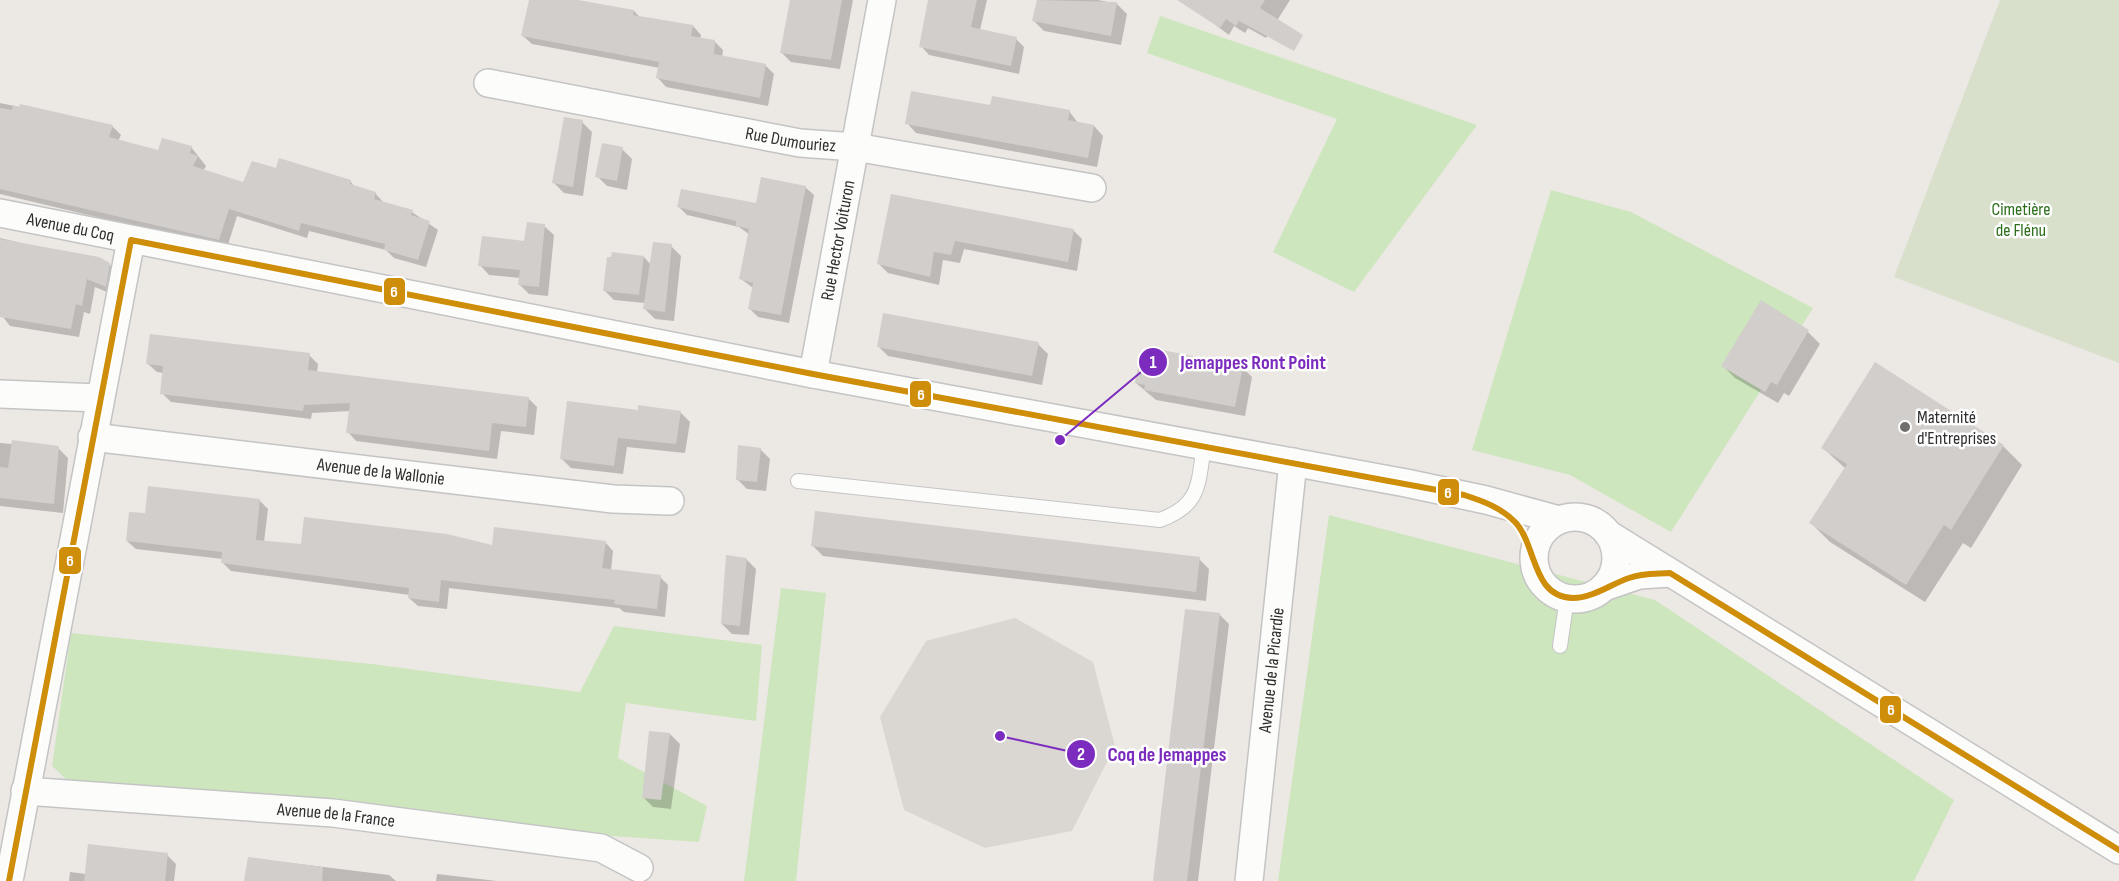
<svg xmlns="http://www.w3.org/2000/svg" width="2119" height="881" viewBox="0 0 2119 881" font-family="'Sofia Sans Condensed',sans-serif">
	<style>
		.green { fill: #cee6be }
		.cemetery { fill: #d8e0cc }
		.plaza { fill: #dad6d2 }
		.shadow { fill: #0003 }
		.building { fill: #d1cecb }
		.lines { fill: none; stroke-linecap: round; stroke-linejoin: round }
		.service-casing { stroke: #c5c4c5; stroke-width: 16 }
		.minor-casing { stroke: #c5c4c5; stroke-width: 30 }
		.service { stroke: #fcfcfb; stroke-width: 14 }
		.minor { stroke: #fcfcfb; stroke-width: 27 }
		.bus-1-casing { stroke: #fff; stroke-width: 10 }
		.bus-1 { stroke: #cf8e09; stroke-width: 6 }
		.poi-dot { fill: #706f6e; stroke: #fff; stroke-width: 2 }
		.labels { text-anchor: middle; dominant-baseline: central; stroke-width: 5; stroke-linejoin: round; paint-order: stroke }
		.street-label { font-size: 18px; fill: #2e2e2e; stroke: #fff }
		.park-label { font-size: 18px; fill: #2c6e1b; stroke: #fff }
		.poi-label { font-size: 18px; fill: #2e2e2e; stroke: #fff; text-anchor: start }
		.leader { fill: none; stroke: #7b2cbf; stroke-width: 2 }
		.callout-dot { fill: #7b2cbf; stroke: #fff; stroke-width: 2 }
		.mark-label { font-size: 18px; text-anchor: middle; font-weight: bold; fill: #fff }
		.callout-label { font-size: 20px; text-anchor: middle; font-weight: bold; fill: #7b2cbf; stroke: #fff; stroke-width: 5; stroke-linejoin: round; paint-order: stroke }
		.line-badge { stroke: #fff; stroke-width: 2 }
		.badge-label { font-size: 16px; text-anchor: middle; font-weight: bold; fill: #fff }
	</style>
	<rect width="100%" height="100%" fill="#ece8e4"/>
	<path class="green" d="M1160,16L1477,125L1354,292L1273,252L1337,119L1147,53Z
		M1551,190L1631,212L1813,308L1671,532L1570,475L1472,450Z
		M1329,515L1655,600L1954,800L1914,881H1278Z
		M781,588L826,593L796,881H744Z
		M614,626L762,645L756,721L626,703L618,758L707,806L699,842L612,836L353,801L69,782L52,766L71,633L372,664L580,692Z"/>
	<path class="cemetery" d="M2000,0H2119V363L1894,277Z"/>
	<path class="plaza" d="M1015,618L1093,662L1115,746L1072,831L985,848L904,810L880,717L926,641Z"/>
	<path class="shadow" d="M530,0H571L634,11L640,17L693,26L701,35L700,39L714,41L723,50L722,58L766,66L774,74L768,106L666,87L658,78L660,68L532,44L523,36Z
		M792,0H853L840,69L791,62L781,52Z
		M930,0H987L980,30L1016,39L1024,47L1019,74L929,55L921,46Z
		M1038,0H1098L1117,4L1127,14L1121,45L1044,31L1034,21Z
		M1200,0H1290L1266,38L1248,28L1245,33L1234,26L1229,35L1194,9Z
		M0,103L112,126L121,135L118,141L159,152L191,147L206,166L203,171L244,184L277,170L350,181L355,187L375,193L383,202L412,212L438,230L426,267L394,258L386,250L309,231L307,238L237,216L227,248L0,194Z
		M991,107L1069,111L1078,123L1094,126L1103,136L1097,167L916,133L907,123Z
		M582,122L592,132L583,196L564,193L554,183Z
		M622,149L632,159L627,190L607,186L597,176Z
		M805,187L814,195L789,323L758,317L749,308L753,288L741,279L750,235L739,227L687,215L679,207L757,205Z
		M893,196L1073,230L1082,239L1077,271L964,249L960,263L943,260L939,285L888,273L879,264Z
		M544,226L554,235L548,296L529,294L519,284L520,278L489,275L480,265L525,243Z
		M0,238L109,264L118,273L114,295L95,287L90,314L84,312L79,337L10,326L0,313Z
		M671,246L681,256L674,321L655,319L645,309V303L614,300L605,291L644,257L651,265Z
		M1808,332L1820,344L1789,396L1784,393L1778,403L1735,378L1723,366Z
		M1038,344L1048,354L1042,385L888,356L878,346Z
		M309,355L318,364L317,372L528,398L537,407L534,435L501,431L497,459L356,441L348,432L350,411L312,413L311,419L171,402L162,393L164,373L157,372L148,364Z
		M1875,364L2003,446L2022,465L1971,548L1963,543L1925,602L1830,542L1811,523L1846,469L1823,448Z
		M1242,367L1252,377L1245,416L1156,400L1136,383Z
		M639,411L681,413L690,422L685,453L627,447L623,474L571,468L561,458Z
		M0,443L58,448L68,458L63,513L0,506Z
		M760,449L770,459L766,491L747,489L737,479Z
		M260,501L268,509L264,542L302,546L493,547L605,542L613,551L611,571L660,577L668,585L665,617L624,612L619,608L449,588L447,609L418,606L409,598L410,595L231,571L223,563V559L136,549L127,541L146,515Z
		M813,546L1199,559L1209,569L1206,601L823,556Z
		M746,559L756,569L749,635L732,634L722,624Z
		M1219,614L1229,624L1198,881H1154Z
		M670,734L680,744L671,809L653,807L643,797Z
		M167,855L176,864L174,881H69L70,872L86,874Z
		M249,858L389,875L396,881H246Z
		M437,874L497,881H436Z"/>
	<path class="building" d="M529,0H578L634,10L633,15L693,25L691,36L715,40L714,54L766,64L760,98L656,78L659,62L521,36Z
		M790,0H842L831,60L780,53Z
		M928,0H977L971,27L1017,37L1011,66L919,47Z
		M1037,0L1117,2L1111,36L1032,21Z
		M1177,0H1265L1260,8L1303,35L1294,51L1239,21L1236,26L1226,19L1220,28Z
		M911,91L990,105L992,96L1070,110L1068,120L1094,125L1088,158L905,124Z
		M20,104L113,125L109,137L158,150L162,138L192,146L190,153L198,156L193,166L243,182L252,161L276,168L279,158L351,180L350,184L376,192L374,199L413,210L411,215L430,221L418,260L384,250L385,244L301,223L299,231L229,209L219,240L0,189V108L12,110L13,105L19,107Z
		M564,117L583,120L573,187L552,183Z
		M602,143L623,147L617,181L595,177Z
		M761,177L806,186L781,315L748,309L753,283L739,279L749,229L736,226V221L677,207L681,189L756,203Z
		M891,194L1074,229L1068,262L955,241L951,255L934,252L930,277L877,264Z
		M527,222L545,224L539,287L518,285L520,270L478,266L482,236L524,241Z
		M0,239L99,257L110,263L106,287L87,279L82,306L76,304L71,329L0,317Z
		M653,242L672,244L665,312L643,309Z
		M612,252L644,256L639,295L603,291L607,257H611Z
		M1761,300L1809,330L1777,385L1771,382L1765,392L1721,366Z
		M883,313L1039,342L1032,376L877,347Z
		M150,334L310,353L308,370L529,397L526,427L492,423L489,451L346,433L350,403L304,405L303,411L160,394L163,366L146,364Z
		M1152,348L1243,366L1235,407L1144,390L1145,385L1135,383L1141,351L1150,353Z
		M1875,362L2004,445L1951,530L1944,525L1906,585L1809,523L1847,464L1821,448Z
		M567,401L638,410V405L681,411L676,444L618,438L614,466L560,459Z
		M12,440L59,446L54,504L0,498V467L8,468Z
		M738,445L761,448L757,482L736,480Z
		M148,486L260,499L256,540L301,544L304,517L447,534L492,545L494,527L606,541L602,568L661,575L657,609L614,604L615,600L441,580L439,602L408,598L409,588L221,563L222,552L126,541L129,512L145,513Z
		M815,511L1200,557L1196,592L811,546Z
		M726,555L747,558L740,626L721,624Z
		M1185,609L1220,613L1187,881H1153Z
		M649,731L670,733L661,800L642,798Z
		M88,844L168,853L165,881H84Z
		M248,857L323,867L322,881H244Z"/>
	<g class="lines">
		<g class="service-casing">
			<path id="service" d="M798,481L1160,520C1201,505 1198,484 1204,445
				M1560,646L1567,598"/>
		</g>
		<g class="minor-casing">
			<g id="minor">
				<path id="s1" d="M488,83L800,143L855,147L1092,188"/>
				<path id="s2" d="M0,213L813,374L1406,483L1486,500L1559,520"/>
				<path id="s3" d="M813,374L882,0"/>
				<path d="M0,394L99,398"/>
				<path id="s4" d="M92,437L613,499L670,501"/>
				<circle cx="1575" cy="558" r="41"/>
				<path d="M1608,534L2119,850"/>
				<path d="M1604,587L1639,575L1670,573"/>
				<path id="s5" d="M25,791L333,813L601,848L639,868"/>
				<path d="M9,881L131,240"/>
				<path id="s6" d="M1249,881L1293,462"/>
			</g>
		</g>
		<use href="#service" class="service"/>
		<use href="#minor" class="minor"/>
		<g class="bus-1-casing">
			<path id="bus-1" d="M131,240L813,374L1464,495C1483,501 1502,508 1516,523C1537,547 1532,597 1573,598C1593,598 1611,584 1629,578C1642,573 1656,574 1670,573L2119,850
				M9,881L131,240"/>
		</g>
		<use href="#bus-1" class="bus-1"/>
	</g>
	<circle class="poi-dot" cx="1905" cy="427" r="6"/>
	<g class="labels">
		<g class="street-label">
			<text stroke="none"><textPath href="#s1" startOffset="308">Rue Dumouriez</textPath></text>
			<text stroke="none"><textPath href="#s2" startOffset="72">Avenue du Coq</textPath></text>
			<text stroke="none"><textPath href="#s3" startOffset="136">Rue Hector Voituron</textPath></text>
			<text stroke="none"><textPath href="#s4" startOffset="291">Avenue de la Wallonie</textPath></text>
			<text stroke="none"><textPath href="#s6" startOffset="212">Avenue de la Picardie</textPath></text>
			<text stroke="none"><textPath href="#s5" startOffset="312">Avenue de la France</textPath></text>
		</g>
		<g class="park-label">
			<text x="2021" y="209">Cimetière<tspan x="2021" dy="21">de Flénu</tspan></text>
		</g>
		<g class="poi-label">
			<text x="1917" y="417">Maternité<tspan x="1917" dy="21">d'Entreprises</tspan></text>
		</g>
	</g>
	<path class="leader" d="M1060 440L1153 362M1000 736L1081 754"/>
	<g class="callout-dot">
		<circle cx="1060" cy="440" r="6"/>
		<circle cx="1000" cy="736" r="6"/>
		<circle cx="1153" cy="362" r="15"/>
		<circle cx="1081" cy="754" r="15"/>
	</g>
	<g class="mark-label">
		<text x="1153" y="368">1</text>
		<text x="1081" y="760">2</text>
	</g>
	<g class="callout-label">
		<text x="1253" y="369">Jemappes Ront Point</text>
		<text x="1167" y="761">Coq de Jemappes</text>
	</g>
	<g class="line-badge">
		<rect x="383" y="277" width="23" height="29" rx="6" fill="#cf8e09"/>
		<rect x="909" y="380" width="23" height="28" rx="6" fill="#cf8e09"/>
		<rect x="1437" y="478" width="23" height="28" rx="6" fill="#cf8e09"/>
		<rect x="58" y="546" width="24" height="29" rx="6" fill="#cf8e09"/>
		<rect x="1879" y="695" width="23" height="29" rx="6" fill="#cf8e09"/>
	</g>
	<g class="badge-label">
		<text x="394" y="297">6</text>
		<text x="921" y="400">6</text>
		<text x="1448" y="498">6</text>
		<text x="70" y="566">6</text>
		<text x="1891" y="715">6</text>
	</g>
</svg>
